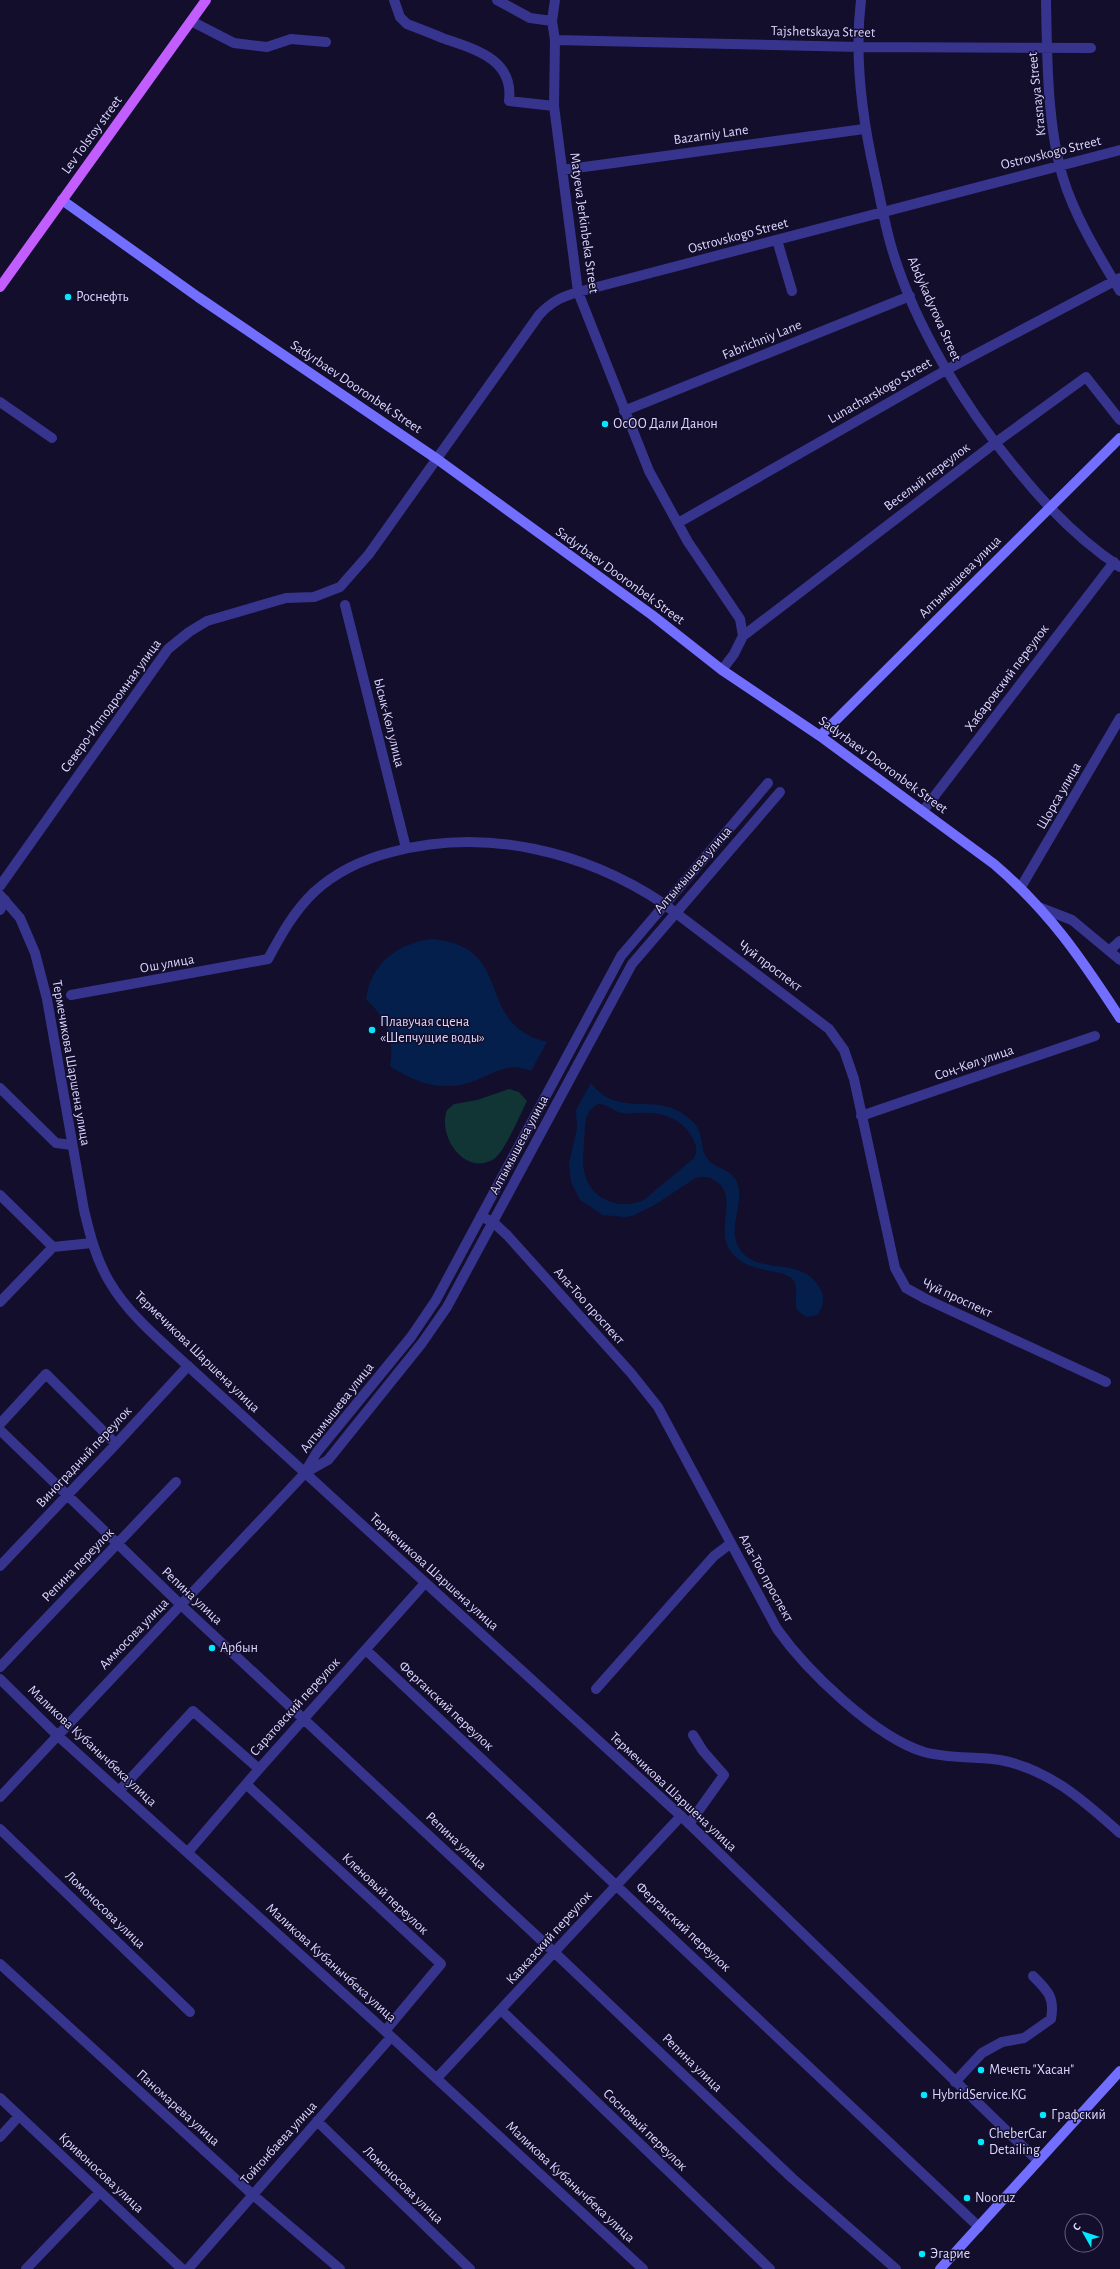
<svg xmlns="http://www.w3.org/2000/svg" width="1120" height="2269" viewBox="0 0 1120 2269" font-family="'Alegreya Sans',sans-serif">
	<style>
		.green { fill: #103534 }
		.water { fill: #051f4d; fill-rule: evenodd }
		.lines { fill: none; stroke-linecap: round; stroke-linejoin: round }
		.minor { stroke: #37348e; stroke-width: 10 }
		.tertiary { stroke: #37348e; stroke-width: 10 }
		.secondary { stroke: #726eff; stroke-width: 10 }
		.primary { stroke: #c25eff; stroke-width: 10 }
		.poi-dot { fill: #03e7ff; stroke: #130e2b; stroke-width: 1.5 }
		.labels { text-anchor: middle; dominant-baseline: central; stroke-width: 3; stroke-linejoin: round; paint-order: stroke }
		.street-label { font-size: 14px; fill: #dcd7ff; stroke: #130e2b }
		.poi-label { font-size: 14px; fill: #dcd7ff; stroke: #130e2b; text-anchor: start }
	</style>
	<rect width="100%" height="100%" fill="#130e2b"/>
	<path class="green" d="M509,1089L519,1092L527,1101C521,1113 504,1153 494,1159C465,1177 437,1136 447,1110L454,1104L477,1100Z"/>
	<path class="water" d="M432,939C517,946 473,1025 547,1042L531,1071C510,1062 499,1071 479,1079C446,1093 418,1085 390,1066C395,1039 386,1018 366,999C371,963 398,943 432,939Z
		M591,1083C621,1122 659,1087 693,1122C705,1134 699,1148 707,1158C714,1169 731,1168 737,1182C746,1205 724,1230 742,1252C762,1276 803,1255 821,1290C825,1299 823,1308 817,1315L806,1317L797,1310C794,1301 798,1291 795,1283C788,1265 745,1278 728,1247C717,1226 739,1193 714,1180C707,1176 701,1176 694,1179L653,1206L632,1216L624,1217L603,1215L580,1200L571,1182L569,1163L577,1129L576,1110ZM598,1104C607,1104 612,1110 621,1113C626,1114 631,1113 636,1113C659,1112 680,1116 692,1137C696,1144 698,1151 694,1158L644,1200C619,1211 589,1199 584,1171C582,1161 584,1150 584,1140C586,1125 583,1112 598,1104Z"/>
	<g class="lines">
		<path class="minor" d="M394,0L400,17L407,24C420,29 433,34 445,39C477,50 514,60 509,101L554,106
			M497,0L530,18L552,21
			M555,0L552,21L555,40L554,106L578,292L649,471L688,542L740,619L743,636L734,654L722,670
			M861,0C854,58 862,118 875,175C880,197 884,220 890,242C912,322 965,408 1018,471C1048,508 1080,541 1120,567
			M1046,0C1047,54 1047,126 1063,178C1075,217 1099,256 1120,291
			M191,21L234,43L267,47L291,39L326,42
			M555,40L858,47L1091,48
			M562,170L864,129
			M777,240L792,291
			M0,402L52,438
			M624,411L910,296
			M678,523L946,370L1120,278
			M345,605L406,848
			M743,636L995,443L1086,377L1120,420
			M923,811L1114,562
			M0,886L168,649L189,632L207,621L286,598L314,597L340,587L369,554L539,315C551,302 561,297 578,292L1120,150
			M1021,887L1120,718
			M1041,908L1072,920L1120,960
			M0,910L5,900
			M1109,951L1120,941
			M71,995L268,959C281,935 294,911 314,892C336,872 364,859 392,852C485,827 585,851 664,904L829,1029L844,1050L854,1079L895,1268L906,1288L926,1299L1106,1382
			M0,1088L56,1143L72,1145
			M861,1116L1095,1036
			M0,1195L53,1247L92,1243
			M481,1216L494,1223L507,1235L631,1373L658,1407L777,1629C807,1671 875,1737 924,1752C949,1759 975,1756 1000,1760C1049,1769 1084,1801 1120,1833
			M0,1302L53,1247
			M0,1424L46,1374L116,1444
			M0,1430L181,1605L554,1952L792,2178L896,2269
			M0,1566L116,1444L188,1366
			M366,1650L979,2227
			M0,1667L176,1482
			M0,1679L57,1735L385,2031L643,2269
			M596,1689L714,1556L730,1544
			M247,1785L441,1964L385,2031
			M119,1791L193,1711L259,1769
			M0,1797L305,1473
			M689,1824L724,1775L703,1751L693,1735
			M0,1829L190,2012
			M188,1852L259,1769L425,1583
			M0,1964L252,2194L340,2269
			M501,2010L770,2269
			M437,2078L681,1816
			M955,2082L982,2053L1002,2042L1024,2038L1051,2019C1055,1997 1048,1991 1033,1976
			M0,2098L182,2269
			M317,2121L470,2269
			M0,2137L19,2116
			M26,2269L100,2192
			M188,2269L391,2037"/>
		<path class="tertiary" d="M0,895L20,918L35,953L47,999L84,1210C90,1235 96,1259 109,1281C128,1314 160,1340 188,1366L681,1816L1038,2161
			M305,1472L317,1452L411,1337L436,1300L621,956L768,783
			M305,1473L328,1460L422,1343L447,1307L632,964L780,792"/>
		<path class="secondary" d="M62,200L198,297L437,459L652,615L722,670L820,736L994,864C1049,911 1081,958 1120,1018
			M820,736L1120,438
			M940,2269L1120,2071"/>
		<path class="primary" d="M0,287L206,0"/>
	</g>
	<g class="poi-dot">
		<circle cx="68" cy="297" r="4"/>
		<circle cx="605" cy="424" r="4"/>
		<circle cx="372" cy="1030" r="4"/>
		<circle cx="212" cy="1648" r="4"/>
		<circle cx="981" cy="2070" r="4"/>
		<circle cx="924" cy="2095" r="4"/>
		<circle cx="1043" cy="2115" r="4"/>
		<circle cx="981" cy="2142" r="4"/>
		<circle cx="967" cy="2198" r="4"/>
		<circle cx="922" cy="2254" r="4"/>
	</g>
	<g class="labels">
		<g class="street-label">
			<text transform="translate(823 32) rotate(1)">Tajshetskaya Street</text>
			<text transform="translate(1037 94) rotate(-96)">Krasnaya Street</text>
			<text transform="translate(92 135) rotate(-54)">Lev Tolstoy street</text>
			<text transform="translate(711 135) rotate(-8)">Bazarniy Lane</text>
			<text transform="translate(1051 153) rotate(-14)">Ostrovskogo Street</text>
			<text transform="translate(584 223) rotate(82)">Matyeva Jerkinbeka Street</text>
			<text transform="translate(738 236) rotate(-15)">Ostrovskogo Street</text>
			<text transform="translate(934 309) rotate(66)">Abdykadyrova Street</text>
			<text transform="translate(762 340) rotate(-22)">Fabrichniy Lane</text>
			<text transform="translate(356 387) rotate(34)">Sadyrbaev Dooronbek Street</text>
			<text transform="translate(880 391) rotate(-30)">Lunacharskogo Street</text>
			<text transform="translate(927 477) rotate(-37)">Веселый переулок</text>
			<text transform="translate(620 576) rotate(36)">Sadyrbaev Dooronbek Street</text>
			<text transform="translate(960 577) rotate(-45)">Алтымышева улица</text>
			<text transform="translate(1007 678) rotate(-53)">Хабаровский переулок</text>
			<text transform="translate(111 706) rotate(-54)">Северо-Ипподромная улица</text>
			<text transform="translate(389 723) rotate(76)">Ысык-Көл улица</text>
			<text transform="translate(883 765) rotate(36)">Sadyrbaev Dooronbek Street</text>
			<text transform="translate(1059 796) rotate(-60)">Щорса улица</text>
			<text transform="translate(693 870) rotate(-49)">Алтымышева улица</text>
			<text transform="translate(167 964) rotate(-10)">Ош улица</text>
			<text transform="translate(770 966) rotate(37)">Чүй проспект</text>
			<text transform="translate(71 1063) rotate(80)">Термечикова Шаршена улица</text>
			<text transform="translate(974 1063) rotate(-19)">Соң-Көл улица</text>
			<text transform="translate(519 1145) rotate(-62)">Алтымышева улица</text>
			<text transform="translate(957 1298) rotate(25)">Чүй проспект</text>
			<text transform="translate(589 1306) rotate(48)">Ала-Тоо проспект</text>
			<text transform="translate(197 1352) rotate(44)">Термечикова Шаршена улица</text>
			<text transform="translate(337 1408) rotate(-52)">Алтымышева улица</text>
			<text transform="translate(84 1457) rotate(-47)">Виноградный переулок</text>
			<text transform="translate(78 1565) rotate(-46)">Репина переулок</text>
			<text transform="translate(434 1572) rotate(42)">Термечикова Шаршена улица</text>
			<text transform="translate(766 1578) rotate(61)">Ала-Тоо проспект</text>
			<text transform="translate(192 1596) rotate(43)">Репина улица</text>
			<text transform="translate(134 1634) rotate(-46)">Аммосова улица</text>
			<text transform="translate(446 1706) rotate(43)">Ферганский переулок</text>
			<text transform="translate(295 1707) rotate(-48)">Саратовский переулок</text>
			<text transform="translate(92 1746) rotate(43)">Маликова Кубанычбека улица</text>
			<text transform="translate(673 1792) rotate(43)">Термечикова Шаршена улица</text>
			<text transform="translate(456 1841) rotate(43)">Репина улица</text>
			<text transform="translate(385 1894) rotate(43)">Кленовый переулок</text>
			<text transform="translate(105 1910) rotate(44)">Ломоносова улица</text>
			<text transform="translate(683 1927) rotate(43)">Ферганский переулок</text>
			<text transform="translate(549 1938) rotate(-48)">Кавказский переулок</text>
			<text transform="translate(331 1963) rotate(42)">Маликова Кубанычбека улица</text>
			<text transform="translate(692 2063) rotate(44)">Репина улица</text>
			<text transform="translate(178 2108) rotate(42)">Паномарева улица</text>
			<text transform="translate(645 2130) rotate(44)">Сосновый переулок</text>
			<text transform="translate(279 2143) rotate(-48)">Тойгонбаева улица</text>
			<text transform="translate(101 2173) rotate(43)">Кривоносова улица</text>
			<text transform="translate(570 2182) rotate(43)">Маликова Кубанычбека улица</text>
			<text transform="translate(403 2185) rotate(44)">Ломоносова улица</text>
		</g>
		<g class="poi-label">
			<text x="76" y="297">Роснефть</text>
			<text x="613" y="424">ОсОО Дали Данон</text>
			<text x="380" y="1022">Плавучая сцена<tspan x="380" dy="16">«Шепчущие воды»</tspan></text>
			<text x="220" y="1648">Арбын</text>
			<text x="989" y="2070">Мечеть "Хасан"</text>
			<text x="932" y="2095">HybridService.KG</text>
			<text x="1051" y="2115">Графский</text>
			<text x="989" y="2134">CheberCar<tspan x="989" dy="16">Detailing</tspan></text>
			<text x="975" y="2198">Nooruz</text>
			<text x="930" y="2254">Эгарие</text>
		</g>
	</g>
	<g transform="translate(1084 2233) rotate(309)"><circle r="19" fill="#130e2b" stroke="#635e80"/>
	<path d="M0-3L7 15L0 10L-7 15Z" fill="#03e7ff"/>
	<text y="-6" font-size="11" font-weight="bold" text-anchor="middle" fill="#dcd7ff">С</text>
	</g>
</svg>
